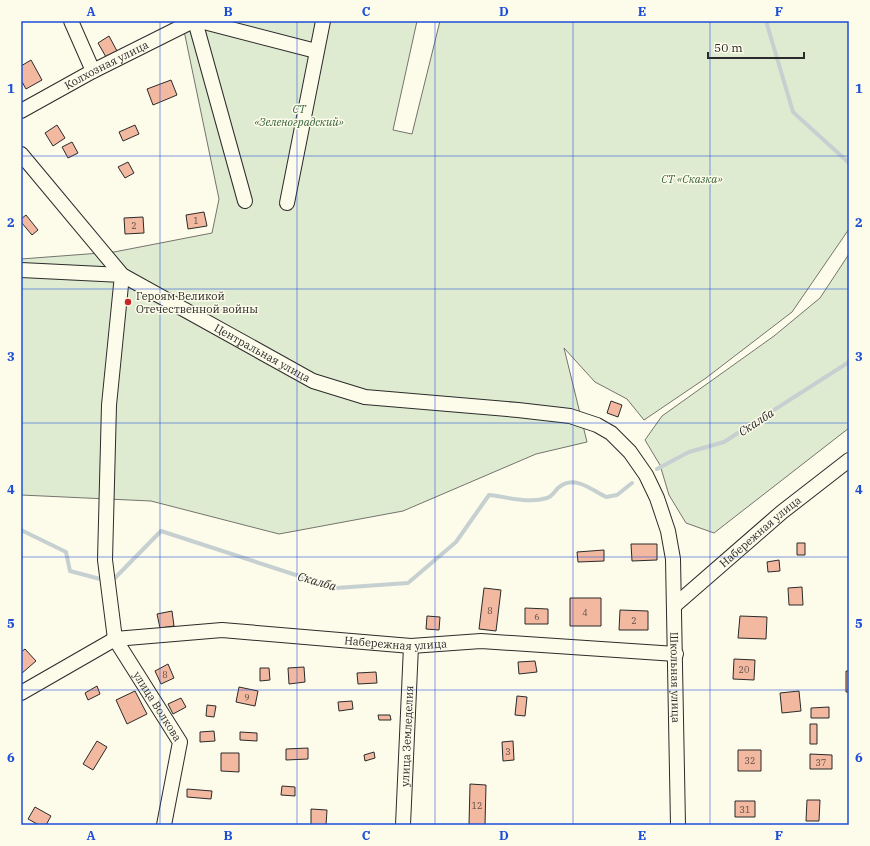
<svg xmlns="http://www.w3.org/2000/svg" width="870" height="846" viewBox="0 0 870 846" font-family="'IBM Plex Serif',serif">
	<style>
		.green { fill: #deebd1; stroke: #74746e }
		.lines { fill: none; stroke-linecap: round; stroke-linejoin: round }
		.stream { stroke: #c7d0d0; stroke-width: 4 }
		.building { fill: #f2b8a0; stroke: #2b2b2b }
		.minor-casing { stroke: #2b2b2b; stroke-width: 16 }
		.minor { stroke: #fdfbea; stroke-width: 14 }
		.grid { fill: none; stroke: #1d4ed8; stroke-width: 1; stroke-opacity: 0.55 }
		.poi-dot { fill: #c62828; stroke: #fdfbea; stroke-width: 1.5 }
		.labels { text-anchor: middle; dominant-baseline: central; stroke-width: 3; stroke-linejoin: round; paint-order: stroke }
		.number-label { font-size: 9px; fill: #5d4e48 }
		.street-label { font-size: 11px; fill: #2b2b2b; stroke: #fdfbea }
		.park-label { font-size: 11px; font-style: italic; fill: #34623c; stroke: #fdfbea }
		.poi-label { font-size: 11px; fill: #2b2b2b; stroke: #fdfbea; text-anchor: start }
		.water-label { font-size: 12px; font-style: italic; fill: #2b2b2b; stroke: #fdfbea }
		.neatline { fill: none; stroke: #1d4ed8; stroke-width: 1.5 }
		.grid-label { font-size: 13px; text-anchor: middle; font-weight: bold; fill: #1d4ed8 }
	</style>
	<rect width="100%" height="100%" fill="#fdfbea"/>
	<path class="green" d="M182,21H417L393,130L412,134L440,21H849V229L792,312L706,378L644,420L627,399L595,382L564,348L587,442L536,454L403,511L279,534L151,501L21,495V259L114,252L212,233L219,199Z
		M849,254V428L714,533L686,523L669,495L660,465L645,440L662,416L774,336L820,298Z"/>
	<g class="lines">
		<path class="stream" d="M766,21L793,112L849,163
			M657,469L689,452L724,442L849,362
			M21,530L66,552L70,571L104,580
			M111,582L161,531L336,588L408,583L456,542L489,495C508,497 529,504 547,498C552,497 555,491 558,488C574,474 590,489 606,497L617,495L632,483"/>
	</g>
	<path class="building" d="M109,36L117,51L106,57L98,43Z
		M31,60L42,80L26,89L21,80V66Z
		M171,80L177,95L153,105L147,89Z
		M57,125L65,138L53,146L45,133Z
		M135,125L139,134L123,141L119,132Z
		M72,142L78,153L68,158L62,147Z
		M128,162L134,173L125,178L118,167Z
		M204,212L207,226L188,229L186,215Z
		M26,215L38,230L32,235L21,222V219Z
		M143,217L144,233L125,234L124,218Z
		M611,401L622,405L618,417L607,413Z
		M797,543H805V555H797Z
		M631,544H657V560L632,561Z
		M604,550V561L578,562L577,552Z
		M779,560L780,571L768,572L767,562Z
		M802,587L803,605H789L788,588Z
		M484,588L501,590L496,631L479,629Z
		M570,598H601V626H570Z
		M525,608L548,609V624H525Z
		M620,610L648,611V630H619Z
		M172,611L174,626L160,628L157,614Z
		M427,616L440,617L439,630L426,629Z
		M740,616L767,617L766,639L738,638Z
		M25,649L36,661L21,674V652Z
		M734,659L755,660L754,680L733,679Z
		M535,661L537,672L519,674L518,662Z
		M168,664L174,678L161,684L155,671Z
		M304,667L305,682L289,684L288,668Z
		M260,668H269L270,680L260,681Z
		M846,671H849V692H846Z
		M376,672L377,683L358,684L357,673Z
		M97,686L100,694L88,700L85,693Z
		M239,687L258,691L255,706L236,702Z
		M135,691L147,714L127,724L116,700Z
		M799,691L801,711L782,713L780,693Z
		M517,696L527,697L525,716L515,715Z
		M181,698L186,707L173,714L168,704Z
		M352,701L353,709L339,711L338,702Z
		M207,705L216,706L214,717L206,716Z
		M829,707V718H811V708Z
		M378,715H390L391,720H379Z
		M810,724H817V744H810Z
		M214,731L215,741L200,742V732Z
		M240,732L257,733V741L240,740Z
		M97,741L107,747L93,770L83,764Z
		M513,741L514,760L503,761L502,742Z
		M308,748V759L286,760V749Z
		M738,750H761V771H738Z
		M374,752L375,758L365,761L364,755Z
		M221,753H239V772L221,771Z
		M810,754L832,755V769H810Z
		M470,784L486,785L485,825H469Z
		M282,786L295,787V796L281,795Z
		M187,789L212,791L211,799L187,797Z
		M807,800H820L819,821H806Z
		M735,801H755V817H735Z
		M35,807L51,816L46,825H39L28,819Z
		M311,809L327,810L326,825H311Z"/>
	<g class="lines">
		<g class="minor-casing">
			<g id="minor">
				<path d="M71,21L93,71"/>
				<path d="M195,21L245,201"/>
				<path d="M200,21L316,51"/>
				<path id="s1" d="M21,111L93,71L193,21"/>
				<path id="s2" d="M21,154L122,275L313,381L365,397L518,410L570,416L597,425L611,433L630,452L646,475L657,498L668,531L673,559L678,825"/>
				<path d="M287,203L323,21"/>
				<path id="s3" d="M21,270L122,275L109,405L105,560L115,639L180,742L164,825"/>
				<path id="s4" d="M674,606L782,512L849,460"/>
				<path id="s5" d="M21,693L115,639L222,630L411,646L481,641L676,654"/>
				<path id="s6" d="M403,825L411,646"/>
			</g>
		</g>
		<use href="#minor" class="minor"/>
	</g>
	<path class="grid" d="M160,21V825M297,21V825M435,21V825M573,21V825M710,21V825M21,156H849M21,289H849M21,423H849M21,557H849M21,690H849"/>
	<circle class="poi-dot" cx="128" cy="302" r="4"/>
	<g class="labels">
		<g class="number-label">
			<text x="196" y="220">1</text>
			<text x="134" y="225">2</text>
			<text x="490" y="610">8</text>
			<text x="585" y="612">4</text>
			<text x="537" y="616">6</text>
			<text x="634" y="620">2</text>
			<text x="744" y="669">20</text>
			<text x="165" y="674">8</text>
			<text x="247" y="697">9</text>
			<text x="508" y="751">3</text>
			<text x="750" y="760">32</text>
			<text x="821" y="762">37</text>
			<text x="477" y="805">12</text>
			<text x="745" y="809">31</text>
		</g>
		<g class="street-label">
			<text stroke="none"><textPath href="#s1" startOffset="97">Колхозная улица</textPath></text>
			<text stroke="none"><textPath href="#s2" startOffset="318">Центральная улица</textPath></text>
			<text stroke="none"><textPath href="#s4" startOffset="114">Набережная улица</textPath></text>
			<text stroke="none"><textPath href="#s5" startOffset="390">Набережная улица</textPath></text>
			<text stroke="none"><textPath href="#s2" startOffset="943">Школьная улица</textPath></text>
			<text stroke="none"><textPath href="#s3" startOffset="546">улица Волкова</textPath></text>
			<text stroke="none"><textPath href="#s6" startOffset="89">улица Земледелия</textPath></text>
		</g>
		<g class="park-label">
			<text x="299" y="109">СТ<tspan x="299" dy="13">«Зеленоградский»</tspan></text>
			<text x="692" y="179">СТ «Сказка»</text>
		</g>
		<g class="poi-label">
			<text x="136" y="296">Героям Великой<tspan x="136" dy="13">Отечественной войны</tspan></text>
		</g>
		<g class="water-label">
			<text transform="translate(756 422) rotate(-33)">Скалба</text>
			<text transform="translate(317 581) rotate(16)">Скалба</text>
		</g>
	</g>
	<rect width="870" height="846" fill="none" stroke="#fdfbea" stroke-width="44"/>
	<path d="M708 52v6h96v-6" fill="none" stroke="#2b2b2b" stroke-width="2"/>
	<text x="714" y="52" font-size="12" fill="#2b2b2b" stroke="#fdfbea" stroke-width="3" paint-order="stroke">50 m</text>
	<rect x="22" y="22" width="826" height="802" class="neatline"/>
	<g class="grid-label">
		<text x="91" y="16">A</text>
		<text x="228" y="16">B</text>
		<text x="366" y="16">C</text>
		<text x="504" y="16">D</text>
		<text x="642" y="16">E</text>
		<text x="779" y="16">F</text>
		<text x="11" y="93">1</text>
		<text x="859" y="93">1</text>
		<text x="11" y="227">2</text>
		<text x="859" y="227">2</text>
		<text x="11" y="361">3</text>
		<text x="859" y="361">3</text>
		<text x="11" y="494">4</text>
		<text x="859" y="494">4</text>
		<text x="11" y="628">5</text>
		<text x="859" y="628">5</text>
		<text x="11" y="762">6</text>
		<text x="859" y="762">6</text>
		<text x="91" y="840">A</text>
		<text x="228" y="840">B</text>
		<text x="366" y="840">C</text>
		<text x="504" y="840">D</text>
		<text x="642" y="840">E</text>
		<text x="779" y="840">F</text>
	</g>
</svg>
